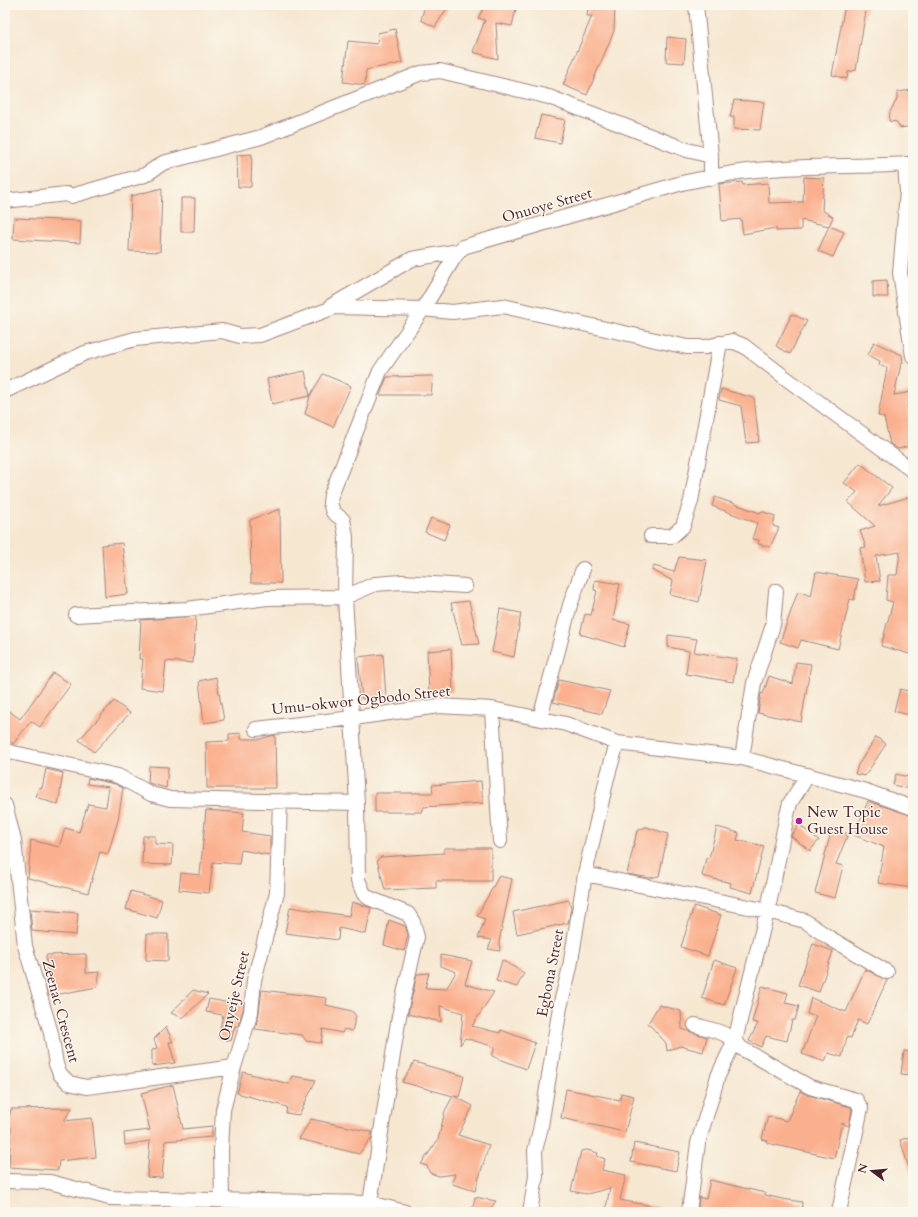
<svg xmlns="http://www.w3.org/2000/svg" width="918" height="1217" viewBox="0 0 918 1217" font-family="Cardo,serif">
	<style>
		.building { fill: #fab08e }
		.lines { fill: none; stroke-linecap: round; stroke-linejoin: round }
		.minor-casing { stroke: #a0837e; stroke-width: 16 }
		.minor { stroke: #fff; stroke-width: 14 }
		.poi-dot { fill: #b5179e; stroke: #fbf7ec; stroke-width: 1.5 }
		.labels { text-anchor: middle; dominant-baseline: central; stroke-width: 3; stroke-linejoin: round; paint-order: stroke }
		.street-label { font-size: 15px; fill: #4a1f2b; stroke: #fbf7ec }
		.poi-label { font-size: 15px; fill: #4a1f2b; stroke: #fbf7ec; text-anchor: start }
	</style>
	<rect width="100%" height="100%" fill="#fbf7ec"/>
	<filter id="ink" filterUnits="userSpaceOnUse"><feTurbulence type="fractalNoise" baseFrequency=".025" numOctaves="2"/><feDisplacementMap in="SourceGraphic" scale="8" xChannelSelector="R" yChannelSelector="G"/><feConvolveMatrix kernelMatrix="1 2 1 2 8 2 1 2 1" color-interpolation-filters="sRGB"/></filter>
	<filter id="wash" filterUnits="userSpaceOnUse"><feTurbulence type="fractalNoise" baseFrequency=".012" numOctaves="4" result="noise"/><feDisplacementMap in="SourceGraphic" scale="16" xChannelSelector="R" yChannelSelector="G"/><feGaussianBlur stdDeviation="0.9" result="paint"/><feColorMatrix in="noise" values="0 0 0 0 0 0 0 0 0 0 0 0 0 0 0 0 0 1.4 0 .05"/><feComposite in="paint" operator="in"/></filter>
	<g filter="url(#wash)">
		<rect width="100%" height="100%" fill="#f6e7d1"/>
		<g id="blocks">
			<path class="building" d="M425,5H449L435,27L421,20Z
				M485,5H517L512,26L496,23L498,59L473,52L485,20L478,18Z
				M588,5H615L614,31L587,95L563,85L592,16H587Z
				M845,5H867L856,70L848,72L847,79L832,75Z
				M395,29L402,63L366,70L365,85L343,82L348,41L377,44L378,33Z
				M667,37L686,39L684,63L666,62Z
				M913,90V126L900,128L897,122L889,121L890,112L897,99V92Z
				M734,100L764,102L760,130L734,129V117H730Z
				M541,115L565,120L560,143L535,138Z
				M252,154L251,187H238L237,155Z
				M804,177L824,178L822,210L833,217L829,226L801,220V230L776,231V228L743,234L741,219L722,221L719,184L742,182L743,185L768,183L769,203L803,202Z
				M162,188L160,252L129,251L131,196Z
				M181,198H195L194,232H181Z
				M14,218L81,221L80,243L13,239Z
				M829,226L844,232L833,257L818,251Z
				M887,280L888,297H873V281Z
				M792,314L807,321L790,354L776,346Z
				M874,342L902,355L903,363L901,364L894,395L912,392L913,404L907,405L913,428V445L898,449L890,444L884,417L878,416L887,368L879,365L880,361L868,355Z
				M305,371L310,396L272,404L267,379Z
				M323,374L351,386L333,427L305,414L310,396Z
				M433,376L431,395H380L387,377Z
				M721,389L754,398L759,442L746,443L741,406L719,400Z
				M860,463L892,488L878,506L913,496V655L881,646L893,602L886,600L888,575H897L900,552L876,556L880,581L865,582L860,548L866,547L860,531L875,526L848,502L857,492L844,483Z
				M715,497L760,513L761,511L775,516L773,526L779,528L770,547L758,544L759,540L752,539L757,523L712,506Z
				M280,509L281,583H251L250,520Z
				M431,518L450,525L444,540L425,532Z
				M122,543L128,594L105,597L102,545Z
				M679,557L707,560L699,602L670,595L673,581L652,570L654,566L674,572Z
				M816,572L858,579L854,600L850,599L838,649L801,640L798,648L780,642L798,591L811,596Z
				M595,580L620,584L613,620L630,624L624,647L580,634L585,614L591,615L597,591L594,590Z
				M469,601L479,644L462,645L451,603Z
				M500,609L521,613L514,657L492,652Z
				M196,616L193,663L166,661L163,691L140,688L143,659H139L141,620Z
				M668,635L697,639L694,652L737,659L733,682L686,674L689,651L668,647Z
				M451,649L453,692H429L427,651Z
				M383,654L386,697L362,699L358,657Z
				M796,662L811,664L801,722L758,713L761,693L763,694L769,676L793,684Z
				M53,673L71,684L40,727L31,721L13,744L5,738V708L20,719Z
				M216,677L224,720L204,723L199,681Z
				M559,680L610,691L602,714L553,702Z
				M900,689L913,692V716L894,711Z
				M114,701L130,713L94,752L79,740Z
				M241,733V739H260L275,735L276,788H207L206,742L229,741V734Z
				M876,737L886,744L865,776L855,774L858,765Z
				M149,766L168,767L166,788L148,783Z
				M46,769L63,773L58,805L36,797L39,787L42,788Z
				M896,774L913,778V790L893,785Z
				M88,778L115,784L123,788L118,820L108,854L100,852L88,893L28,878L31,840L59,847L65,828L79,832L88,804L106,807L109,787L87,784Z
				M481,781L483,803L424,807L422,812H375V793H433L432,785Z
				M868,801L913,816V888L878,883L884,847L854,835Z
				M206,810L244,813L242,832L270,836V855L241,850L239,864L213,862L209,893L179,890L181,873L200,875Z
				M799,825L819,840L810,851L791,836Z
				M646,827L668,834L659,876L650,878L627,874L637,831Z
				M717,827L739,833L737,840L764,846L752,893L730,887L731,883L702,876L706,858H709Z
				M832,828L848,834L836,864L843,866L835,898L815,893Z
				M143,836H155V844L173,845L172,865L142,864Z
				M444,848H491V881H436V888L385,890L377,860L381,857L444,853Z
				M499,876L512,879L499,942L500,951L488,949L492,940L478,938L485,919L477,916Z
				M131,891L162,900L157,918L126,909Z
				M569,900L571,908L568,923L517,934L513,912Z
				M352,902L371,908L366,934L339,928L338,940L285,933L290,907L349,916Z
				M694,906L721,915L708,956L681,947Z
				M30,909L78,913L76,935L32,931Z
				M389,920L405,926L408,935L404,951L384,945Z
				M147,934H168V961L146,960Z
				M813,944L833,951L819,992L798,985Z
				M86,954V973L100,972L97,987L49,996L47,990L49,971H47L46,955Z
				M441,955L472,961L465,984L494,992L472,1026L500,1033L501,1030L535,1043L526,1069L492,1056L495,1047L465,1038L460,1045L463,1013L440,1006L441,1022L408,1014L417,974L429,973L425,988L446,989L456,972L441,966Z
				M502,960L524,973L517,987L496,981Z
				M714,960L737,968L724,1005L702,998Z
				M865,969L887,980L867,1024L858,1020L851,1038L847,1037L842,1057L828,1053L825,1062L802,1054L816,1016L807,1014L811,998L846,1012Z
				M762,986L788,993L785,1003L799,1006L795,1020H792L787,1041L766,1036L761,1047L749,1041L758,1023L752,1022Z
				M193,990L208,994L183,1018L171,1013Z
				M262,990L327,998L326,1005L352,1011L356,1016L352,1031L344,1029L342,1033L323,1029L321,1043L306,1041L302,1035L255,1029L259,1013Z
				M231,998L244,1001L243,1010L238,1026H235L231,1041L218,1038L223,1015L206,1012L209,999L230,1003Z
				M659,1005L681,1011L682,1029L707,1037L703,1052L680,1046L667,1051L666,1043L648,1023Z
				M166,1027L173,1042H169L175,1063L152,1066V1050L157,1048L154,1039Z
				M904,1051L913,1052L911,1075L901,1074Z
				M414,1062L464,1076L459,1097L454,1096L473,1106L458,1135L489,1145L475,1191L452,1184L455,1174L439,1176L430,1173L427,1166L421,1164L438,1140L445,1111L453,1096L402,1082Z
				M243,1072L289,1084L292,1076L316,1080L299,1115L286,1113L287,1107L237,1093Z
				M173,1085L183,1129L212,1126V1137L165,1141L162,1178L147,1177L150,1141L125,1145L124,1133L150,1130L141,1093Z
				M566,1089L620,1100L621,1093L634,1096L625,1132L561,1118Z
				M800,1091L808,1095L851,1107L852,1110L849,1126L842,1123L834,1158L767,1143L768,1141L762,1139L768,1116L787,1121Z
				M72,1108L64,1121L92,1118L96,1157L59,1161L58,1170L9,1167L11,1127H6L11,1109Z
				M311,1119L372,1132V1137L359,1154L299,1139Z
				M913,1136V1173L911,1174L900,1140Z
				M634,1143L680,1152L676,1171L631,1162Z
				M587,1150L598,1153L597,1156L605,1159L602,1170L626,1175L620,1200L657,1207V1212H605L610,1188L587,1194L571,1191L581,1151Z
				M710,1180L765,1193V1195L782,1199L802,1202L801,1212H704L705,1208L698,1207L699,1197L706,1199Z
				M475,1197L496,1201L488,1212H472Z"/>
		</g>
	</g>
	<g filter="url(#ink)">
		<use href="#blocks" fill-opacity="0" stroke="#a0837e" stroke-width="1"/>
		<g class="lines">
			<g class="minor-casing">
				<path id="minor" d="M696,5L711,156V178
					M905,164L907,192L900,273L913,356
					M5,201L66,194L71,196L145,175L163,163L261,137L421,73L440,71L549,97L687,150L711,156
					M331,306L412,259L459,251
					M5,391L85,353L135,339L222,331L240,336L260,335L335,307L423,309L452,312L503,306L687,347H706L732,341L744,346L787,379L913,471
					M651,536H672L683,526L691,501L720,343
					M76,615L187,609L267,598L345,597L375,584L402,582L465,586
					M492,709L500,841
					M540,718L570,605L583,569
					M256,729L353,718L439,706L492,709L566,724L617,743L742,758L866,791L913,808
					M5,751L118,776L151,794L170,799L357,803
					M742,758L754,683L773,625L776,591
					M5,805L14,840L25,946L51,1033L56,1064L60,1074L69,1083L87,1087L234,1067
					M585,874L768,911L805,921L828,937L887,972
					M695,1025C712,1030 730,1032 741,1048L810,1087L856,1100L861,1108L839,1212
					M5,1181L50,1182L110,1198L370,1203L405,1212
					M222,1200L221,1151L223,1110L234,1067L251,1012L254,980L277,893L280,801
					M370,1203L399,1016L417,937L413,922L408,914L369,898L364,894L358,880L357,803L345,597L346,537L343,520L333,512L330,503L331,495L380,371L423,309L455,256L463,247L682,183C707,178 732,172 757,170C809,165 861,167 913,164
					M530,1212L536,1176L535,1151L541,1126L560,1007L570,967L585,874L607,778L617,743
					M689,1212L698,1143L718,1076L735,1040L769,904L787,815L790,803L808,775"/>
			</g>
			<use href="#minor" class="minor"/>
		</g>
	</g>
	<circle class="poi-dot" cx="799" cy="821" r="4"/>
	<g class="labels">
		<g class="street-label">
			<text transform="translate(547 205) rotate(-16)">Onuoye Street</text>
			<text transform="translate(361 700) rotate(-6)">Umu-okwor Ogbodo Street</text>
			<text transform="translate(550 973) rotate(-79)">Egbona Street</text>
			<text transform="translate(234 996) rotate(-77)">Onyeije Street</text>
			<text transform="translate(61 1011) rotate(75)">Zeenac Crescent</text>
		</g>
		<g class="poi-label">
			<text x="807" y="812">New Topic<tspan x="807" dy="17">Guest House</tspan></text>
		</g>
	</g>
	<rect width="918" height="1217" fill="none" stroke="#fbf7ec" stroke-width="20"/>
	<g transform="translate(872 1171) rotate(286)" stroke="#fbf7ec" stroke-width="3" paint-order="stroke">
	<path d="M0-3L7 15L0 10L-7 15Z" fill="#4a1f2b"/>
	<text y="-6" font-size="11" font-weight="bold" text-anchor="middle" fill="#4a1f2b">N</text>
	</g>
</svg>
